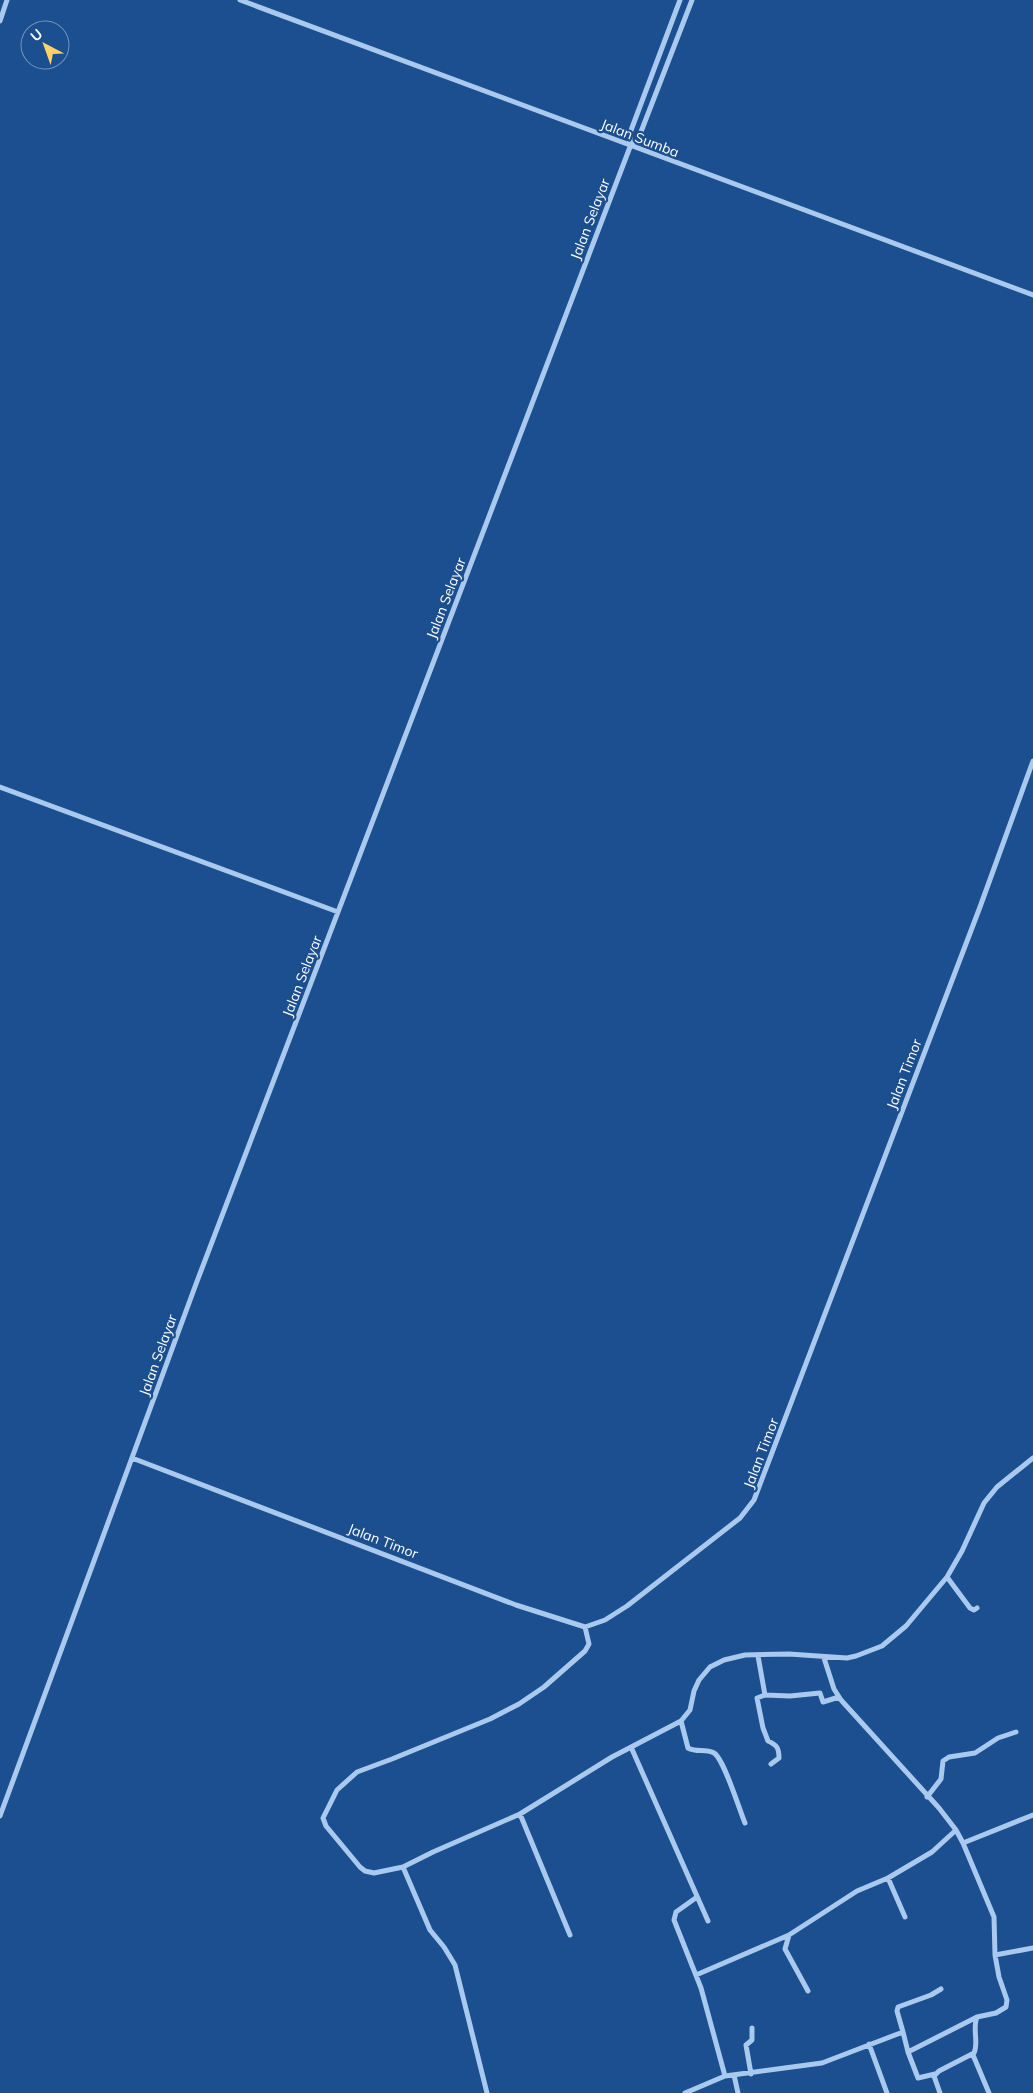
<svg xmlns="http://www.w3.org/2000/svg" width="1033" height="2093" viewBox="0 0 1033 2093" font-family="Mulish,sans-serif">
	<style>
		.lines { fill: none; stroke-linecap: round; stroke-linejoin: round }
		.minor { stroke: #a9c9ee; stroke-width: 5 }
		.labels { text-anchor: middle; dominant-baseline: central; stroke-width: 4.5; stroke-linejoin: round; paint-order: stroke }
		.street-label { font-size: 14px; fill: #fff; stroke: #1b4f8f }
	</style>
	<rect width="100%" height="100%" fill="#1b4f8f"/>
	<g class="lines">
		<path class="minor" d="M240,0L1033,295
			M680,0L630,133V147L639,137L692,0
			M0,21L7,0
			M0,787L338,912
			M132,1458L516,1605L585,1627L605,1620L627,1606L740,1518L754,1500L980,907L1033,761
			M947,1577L970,1608L974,1610L977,1608
			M585,1627L589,1644L585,1651L544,1687L519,1704L490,1719L392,1759L357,1772L337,1790L323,1818L326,1826L360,1867L365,1871L374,1873L403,1867L433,1852L520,1814L612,1757L681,1721L690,1710L694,1691L699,1680L710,1667L724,1660L745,1655L789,1654L847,1658L856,1656L882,1646L906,1626L947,1577L962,1551L984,1503L997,1487L1033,1458
			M758,1656L765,1695L757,1698L763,1728L768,1741C777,1745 779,1748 779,1758L771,1764
			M824,1658L834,1689L841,1700L939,1808L956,1830L963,1843L994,1917L995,1955L999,1977L1007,2000L1006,2007L996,2013L977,2017C972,2029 979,2042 974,2053L939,2071L934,2076L940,2093
			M765,1695L790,1696L820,1693L823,1702L839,1697
			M681,1721L688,1748C697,1753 705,1748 714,1753C724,1759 739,1809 745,1823
			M631,1747L708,1921
			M927,1797L941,1779L943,1761L949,1757L975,1753L998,1738L1016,1732
			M520,1814L570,1935
			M0,1816L196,1284L630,147
			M963,1843L1033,1815
			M403,1867L430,1930L444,1947L455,1965L487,2093
			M888,1878L905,1917
			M697,1897L676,1912L674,1920L701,1988L725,2076
			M789,1935L785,1949L808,1991
			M995,1955L1033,1948
			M696,1975L789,1935L857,1891L888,1878L932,1852L956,1830
			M903,2032L897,2011L898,2007L931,1995L941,1989
			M869,2044L887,2093
			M908,2052L918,2078L935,2074
			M973,2055L989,2093
			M751,2074L746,2045L752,2040V2028
			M734,2075L738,2093
			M685,2093L725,2076L822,2063L903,2032L908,2052L977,2017"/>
	</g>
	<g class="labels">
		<g class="street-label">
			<text transform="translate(640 138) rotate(21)">Jalan Sumba</text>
			<text transform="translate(590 219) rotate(-69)">Jalan Selayar</text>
			<text transform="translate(446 598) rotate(-69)">Jalan Selayar</text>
			<text transform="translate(302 976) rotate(-69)">Jalan Selayar</text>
			<text transform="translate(904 1074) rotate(-69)">Jalan Timor</text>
			<text transform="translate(158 1355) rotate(-70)">Jalan Selayar</text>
			<text transform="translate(761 1453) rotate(-69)">Jalan Timor</text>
			<text transform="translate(383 1541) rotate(21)">Jalan Timor</text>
		</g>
	</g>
	<g transform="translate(45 45) rotate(319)"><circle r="24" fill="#1b4f8f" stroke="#7695bc"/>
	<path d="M0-4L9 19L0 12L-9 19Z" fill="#ffd166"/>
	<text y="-8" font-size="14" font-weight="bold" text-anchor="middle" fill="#ffffff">U</text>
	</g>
</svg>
